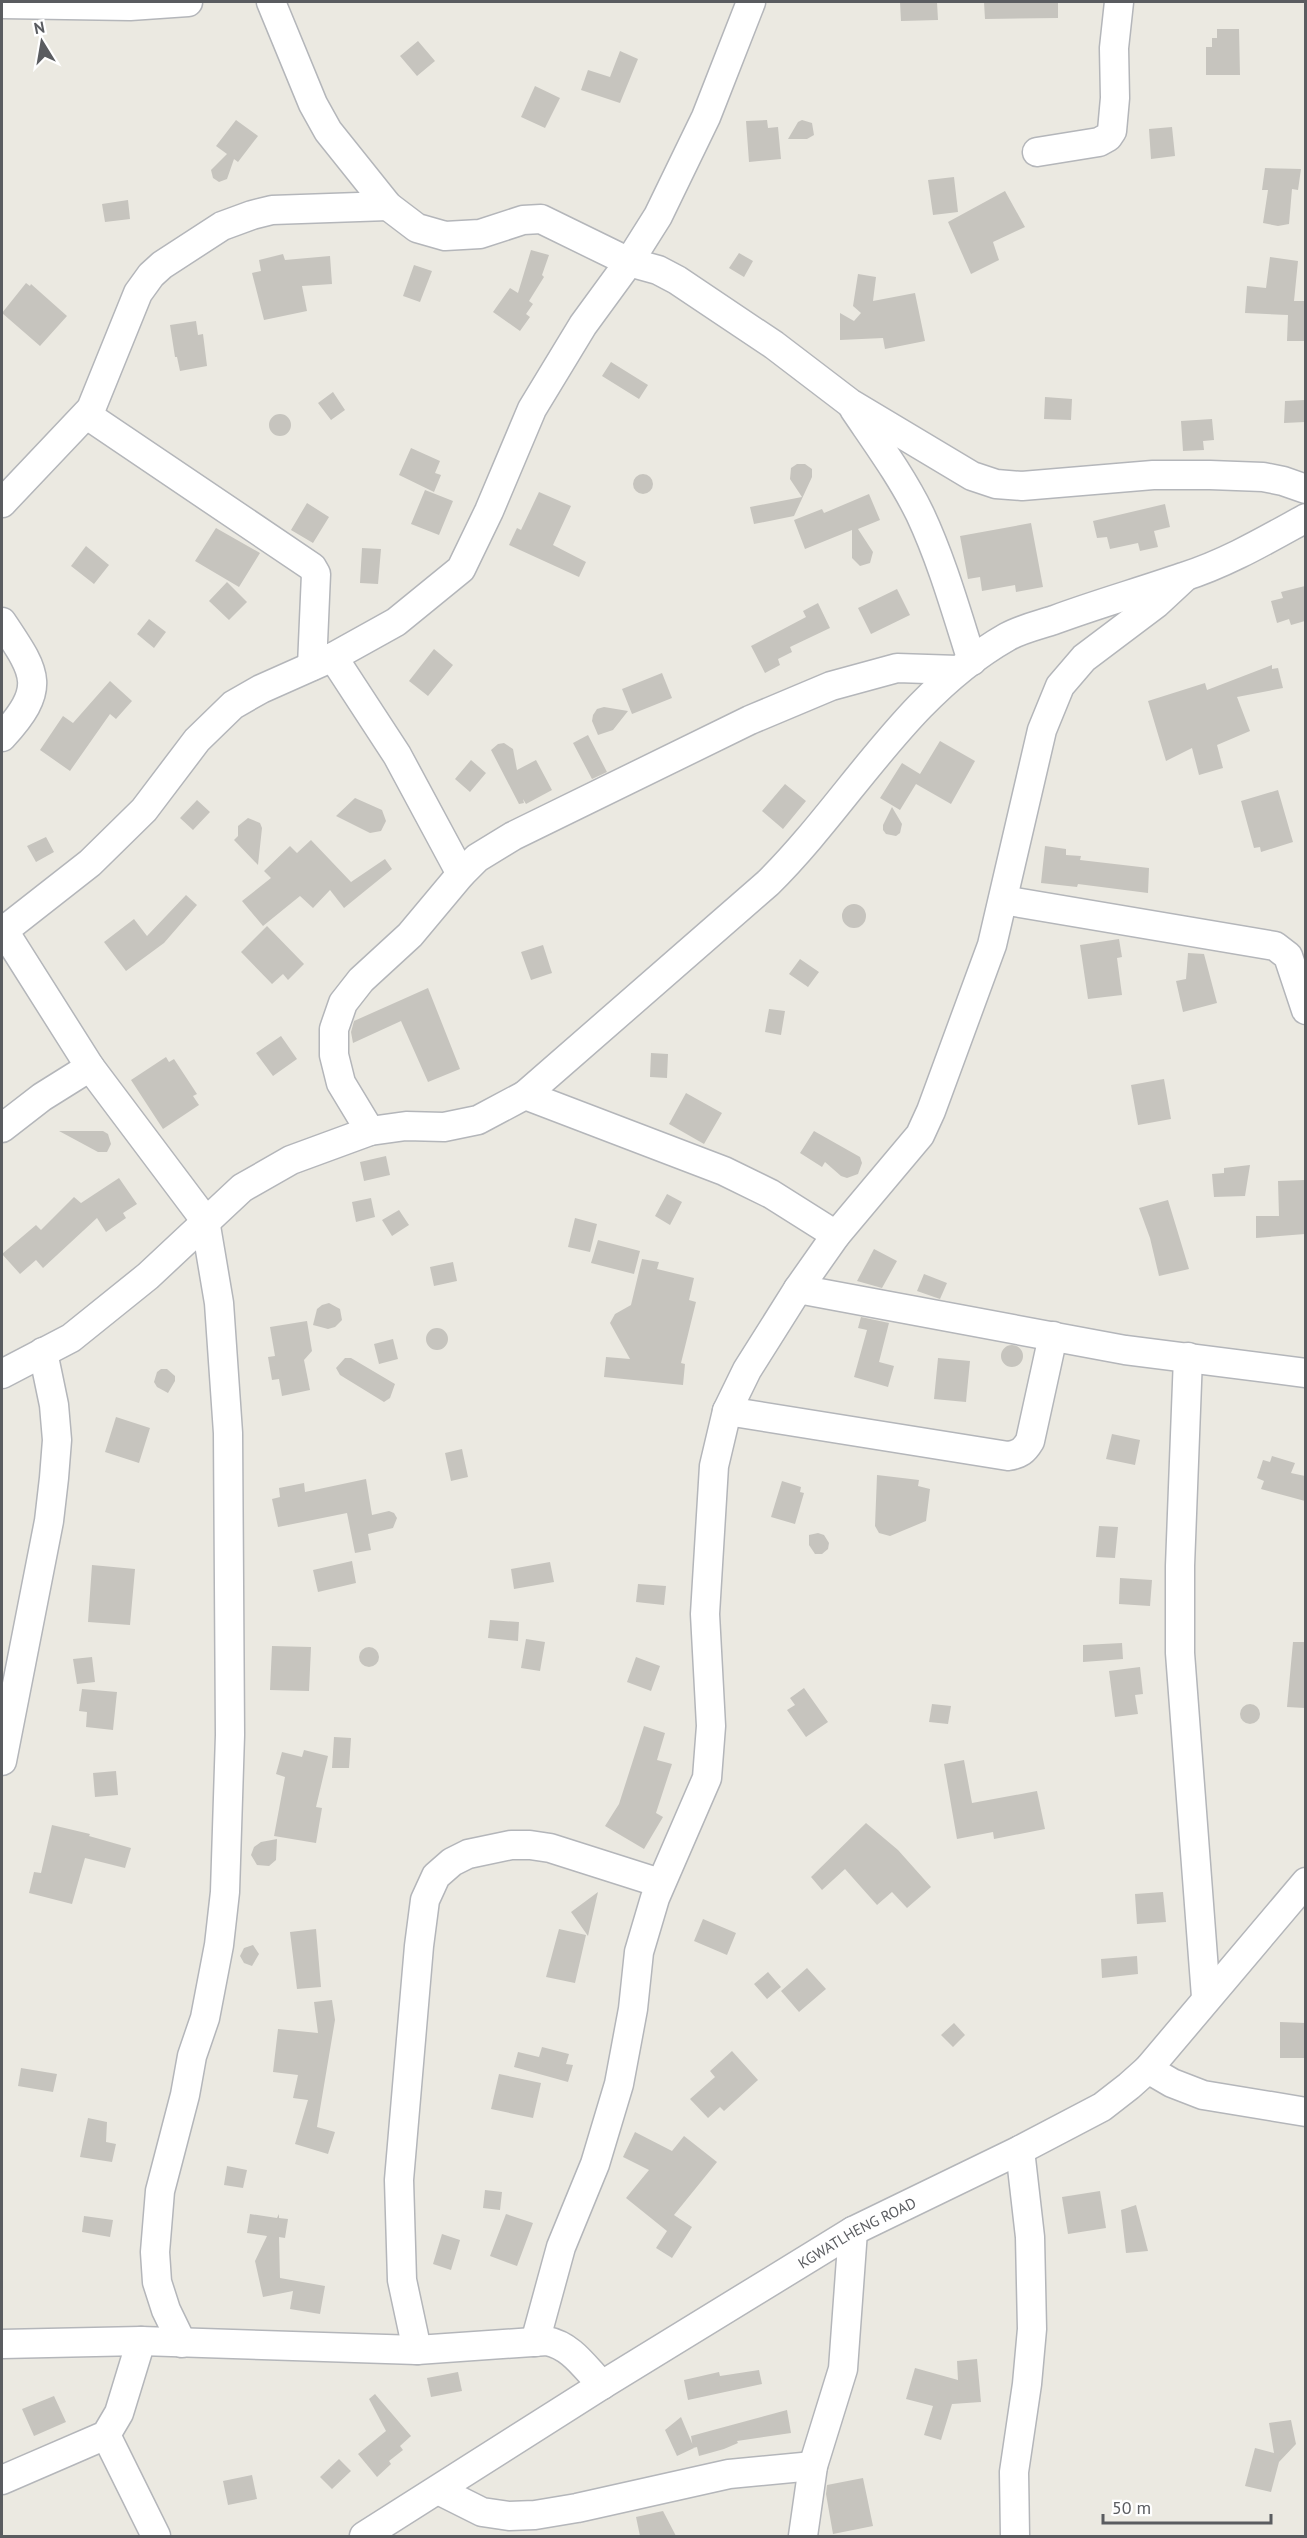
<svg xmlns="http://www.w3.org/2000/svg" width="1307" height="2538" viewBox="0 0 1307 2538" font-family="'PT Sans',sans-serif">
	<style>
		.building { fill: #c6c4be }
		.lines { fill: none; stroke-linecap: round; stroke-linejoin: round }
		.minor-casing { stroke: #b4b6ba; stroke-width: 31 }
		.minor { stroke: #fff; stroke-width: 28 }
		.labels { text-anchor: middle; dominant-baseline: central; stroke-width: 4.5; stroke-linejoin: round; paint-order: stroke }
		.street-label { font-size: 15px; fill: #5a5c60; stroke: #fff }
	</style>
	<rect width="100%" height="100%" fill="#ebe9e1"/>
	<path class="building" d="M900,2H937L938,20L901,21Z
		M984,2H1058V18L985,19Z
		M1217,29H1239L1240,75H1206V47H1212V38H1217Z
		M418,41L435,61L417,76L400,56Z
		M620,51L638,59L620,103L581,90L588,70L610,77Z
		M535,86L560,98L545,128L521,117Z
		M236,120L258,136L238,162L234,159L227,179L219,182L213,178L211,170L227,154L216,146Z
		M767,120L768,128L778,127L781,159L749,162L746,121Z
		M802,120L812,123L814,135L807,139H788L798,122Z
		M1172,127L1175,156L1151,159L1149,129Z
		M1265,168L1301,169L1298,190L1292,189L1289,224L1278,226L1263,223L1268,190H1262Z
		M954,177L958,212L933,215L928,180Z
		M1005,191L1025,227L993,242L999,260L971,274L948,222Z
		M128,200L130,219L105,222L102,204Z
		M531,250L549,255L542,275L544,277L529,301L533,304L526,314L530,317L520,331L493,312L510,288L518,293Z
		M739,253L753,261L744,277L729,268Z
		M283,254L285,260L330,256L332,284L302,286L307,311L264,320L252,273L261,271L259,260Z
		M1270,257L1298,261L1294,301H1305V341H1287L1288,315L1245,313L1247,286L1266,288Z
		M414,265L432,271L420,302L403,296Z
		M858,274L876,277L873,301L915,293L925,341L885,349L883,338L840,340V313L854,321L861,313L853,306Z
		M26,283L30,286L31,284L67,316L40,346L2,313Z
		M196,321L198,335L203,334L207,366L180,371L177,357H175L170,325Z
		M611,362L648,385L639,399L602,376Z
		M333,392L345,410L331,420L318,403Z
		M1045,397L1072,399L1071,420L1044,419Z
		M1305,400V422L1284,423L1285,401Z
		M269 425a11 11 0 1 1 22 0a11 11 0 1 1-22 0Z
		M1212,419L1214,440L1203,441L1204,450L1183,451L1181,421Z
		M411,448L440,461L435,473L441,475L434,492L399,475Z
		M797,464H805L812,469V477L794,516L754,524L750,507L802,497L790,479L791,468Z
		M633 484a10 10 0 1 1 20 0a10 10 0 1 1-20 0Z
		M425,490L453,501L439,535L411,524Z
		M539,492L571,506L553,545L586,562L579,577L509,545L517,528L521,530Z
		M869,494L880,520L858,529L873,552L870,563L860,566L852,558V530L805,549L794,520L822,509L824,513Z
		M307,503L329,517L313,543L291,530Z
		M1165,504L1170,527L1154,531L1158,547L1140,551L1138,543L1110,549L1107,537L1097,538L1093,521Z
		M1031,523L1043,587L1016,592L1015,585L982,591L980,577L968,579L960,536Z
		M216,528L260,553L239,587L195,561Z
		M86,546L109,565L94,584L71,566Z
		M362,548L381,549L378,584L360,583Z
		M227,582L247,602L229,620L209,601Z
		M1305,586V621L1291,625L1289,619L1277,623L1271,601L1283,598L1281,592Z
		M897,589L910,615L871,634L858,608Z
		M818,603L830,628L790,647L792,652L778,659L780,665L765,673L751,646L806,617L803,611Z
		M149,619L166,632L154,648L137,634Z
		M434,649L453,665L428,696L409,681Z
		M1272,665V669L1278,668L1283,688L1237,697L1250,731L1217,745L1223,768L1199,775L1192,748L1166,761L1148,701L1205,683L1207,690Z
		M662,673L672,698L632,714L622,689Z
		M110,681L132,701L116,719L110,714L70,771L40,750L63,716L73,723Z
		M604,707L628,711L613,730L598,735L592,721L593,715L597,709Z
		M588,735L607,772L592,779L573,743Z
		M940,741L975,761L951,804L916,784L900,810L880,798L902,763L920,774Z
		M504,743L513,749L517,770L536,760L552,790L526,804L523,799L524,803L519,804L491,750L498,744Z
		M471,760L486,773L470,792L455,779Z
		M785,784L806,801L783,829L762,811Z
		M1278,790L1293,842L1261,852L1260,847L1254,848L1241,801Z
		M355,798L382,810L386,821L381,831L370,833L336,816Z
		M197,800L210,812L193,830L180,818Z
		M892,807L902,824L900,833L896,836L886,834L883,830V825Z
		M248,818L260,823L262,828L258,865L234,840L238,836V826Z
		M46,837L54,852L36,862L27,846Z
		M311,840L351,882L385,859L392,869L344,908L330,890L313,908L300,896L263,926L242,901L271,878L264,871L290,846L297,853Z
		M1045,846L1066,849V855L1081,856L1080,860L1149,868L1148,893L1078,884L1077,887L1041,883Z
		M186,895L197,905L164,943L126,971L104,942L134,919L147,936Z
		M842 916a12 12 0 1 1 24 0a12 12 0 1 1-24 0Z
		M267,926L304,964L288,980L283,974L272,984L241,952Z
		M1119,939L1122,957L1117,958L1122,995L1088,999L1080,945Z
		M543,945L552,973L531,980L521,952Z
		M1188,953L1204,954L1217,1003L1183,1012L1176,981L1186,979Z
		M800,959L819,972L808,987L789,974Z
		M428,988L460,1069L428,1082L401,1021L353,1043L351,1032L354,1021Z
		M769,1009L785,1011L781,1035L765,1032Z
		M281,1036L297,1059L273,1076L256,1053Z
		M651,1053L668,1054L667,1078L650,1077Z
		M166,1057L169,1062L174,1059L197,1094L193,1096L199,1105L163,1129L131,1080Z
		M1164,1079L1171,1119L1138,1125L1131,1085Z
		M686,1093L722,1113L704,1144L669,1124Z
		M59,1131H103L108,1134L111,1144L107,1152H98Z
		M814,1131L860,1157L862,1163L858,1174L847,1178L841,1176L825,1162L822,1167L800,1153Z
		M386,1156L390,1175L364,1181L360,1162Z
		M1250,1165L1245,1196L1214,1197L1212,1174L1224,1173V1168Z
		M119,1178L137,1204L123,1213L126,1218L106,1232L97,1218L43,1268L36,1260L20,1274L2,1254L36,1225L41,1230L74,1197L81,1203Z
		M1305,1180V1234L1256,1238V1216H1279L1278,1181Z
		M667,1194L682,1202L670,1225L655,1216Z
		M371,1198L375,1217L356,1222L352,1202Z
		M1168,1200L1189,1269L1159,1276L1150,1238L1139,1208Z
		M399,1210L409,1225L392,1236L382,1220Z
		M575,1218L597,1224L590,1252L568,1247Z
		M598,1240L640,1251L634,1274L591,1263Z
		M874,1249L897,1261L882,1288L857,1281Z
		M642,1259L659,1262L657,1269L694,1278L689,1300L696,1302L681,1363L685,1364L683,1385L604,1377L606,1357L630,1359L610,1323L615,1314L631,1305Z
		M453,1262L457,1281L434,1286L430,1267Z
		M924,1274L947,1283L940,1299L917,1291Z
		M329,1303L340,1309L342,1320L335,1327L328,1329L313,1325L317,1309L322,1305Z
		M861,1317L889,1323L879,1362L894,1366L888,1387L854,1377L867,1330L858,1328Z
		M307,1321L312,1351L304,1360L310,1390L282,1396L279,1379L272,1380L268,1357L275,1356L270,1327Z
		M426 1339a11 11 0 1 1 22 0a11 11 0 1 1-22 0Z
		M393,1339L398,1359L379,1364L374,1344Z
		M1001 1356a11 11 0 1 1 22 0a11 11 0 1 1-22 0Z
		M345,1358H351L395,1384L390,1398L384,1402L340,1375L336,1368Z
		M938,1358L970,1361L966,1402L934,1399Z
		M161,1369H167L175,1376V1381L168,1393L157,1387L154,1382L157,1372Z
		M116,1417L150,1428L139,1463L105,1452Z
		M1112,1434L1140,1440L1135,1465L1106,1459Z
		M462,1449L468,1477L451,1481L445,1453Z
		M1272,1456L1295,1463L1291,1473L1305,1476V1501L1261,1489L1264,1481L1257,1478L1263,1460L1270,1462Z
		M877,1475L919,1480L918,1486L930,1489L926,1521L890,1536L879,1533L875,1526Z
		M366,1479L372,1515L389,1511L394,1513L397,1518L393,1528L368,1534L371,1550L355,1553L347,1513L278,1527L272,1499L280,1497L279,1488L304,1483L305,1492Z
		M782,1481L801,1487L800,1492L804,1493L795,1524L771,1517Z
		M1099,1526L1118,1527L1115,1558L1096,1557Z
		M818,1533L824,1535L829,1543L828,1549L822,1554H815L809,1545V1535Z
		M352,1561L356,1583L318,1592L313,1570Z
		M550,1562L554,1582L514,1589L511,1569Z
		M92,1565L135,1569L130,1625L88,1622Z
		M1120,1578L1152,1580L1150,1606L1119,1604Z
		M638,1584L666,1586L664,1605L636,1602Z
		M490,1620L519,1622L518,1641L488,1638Z
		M526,1639L545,1642L540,1671L521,1668Z
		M1293,1642H1305V1708L1287,1707Z
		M1122,1643L1123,1659L1083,1662V1645Z
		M272,1646L311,1647L309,1691L270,1690Z
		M359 1657a10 10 0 1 1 20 0a10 10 0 1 1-20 0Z
		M92,1657L95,1682L77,1684L73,1659Z
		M636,1657L660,1666L651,1691L627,1682Z
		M1140,1667L1143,1694L1135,1695L1138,1714L1115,1717L1109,1671Z
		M804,1688L828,1722L806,1737L787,1710L795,1705L790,1698Z
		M82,1689L117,1692L113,1730L86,1727L87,1712L79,1711Z
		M1240 1714a10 10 0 1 1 20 0a10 10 0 1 1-20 0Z
		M932,1704L951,1706L948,1724L929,1722Z
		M644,1726L665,1733L657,1760L672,1764L656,1813L663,1817L644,1849L605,1826L619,1804Z
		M334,1737L351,1738L349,1768H332Z
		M304,1750L328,1756L316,1807L322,1808L316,1843L274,1836L285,1777L276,1774L282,1752L302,1757Z
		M964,1760L972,1803L1037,1791L1045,1829L994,1839L993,1832L957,1839L944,1764Z
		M116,1771L118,1795L95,1797L93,1773Z
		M866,1823L898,1850L931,1887L907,1908L892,1892L877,1905L845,1869L822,1890L811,1877Z
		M52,1825L90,1834L89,1836L131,1848L125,1868L85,1858L72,1904L29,1893L34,1872L41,1873Z
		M277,1839L276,1860L269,1866L257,1865L251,1855L254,1847L261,1842Z
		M598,1892L588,1936L571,1912Z
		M1163,1892L1166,1922L1137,1924L1135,1894Z
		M703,1919L736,1933L727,1955L694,1941Z
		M316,1929L321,1987L297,1989L290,1932Z
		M559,1929L586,1935L575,1983L546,1977Z
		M253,1945L259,1954L252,1966L244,1963L240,1956L244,1948Z
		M1137,1956L1138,1974L1102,1978L1101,1959Z
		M807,1968L826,1989L799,2012L781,1991Z
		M768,1972L781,1987L767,1999L754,1984Z
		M332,2000L335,2020L317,2127L335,2132L328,2154L295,2144L308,2100L293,2098L298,2075L273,2072L278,2029L318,2033L314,2002Z
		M1280,2022L1305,2023V2058H1280Z
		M954,2023L965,2035L953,2047L941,2035Z
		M542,2047L569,2054L566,2064L573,2065L568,2082L514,2067L518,2052L539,2057Z
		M732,2051L758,2080L724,2111L720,2107L708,2118L690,2099L715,2077L710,2071Z
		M21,2068L57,2074L53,2092L18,2086Z
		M499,2074L541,2083L533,2118L491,2109Z
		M88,2118L107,2122L106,2142L116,2144L112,2162L80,2157Z
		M635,2132L672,2151L684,2136L717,2162L674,2215L692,2227L672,2258L656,2248L667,2231L626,2198L649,2170L623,2157Z
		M227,2166L247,2170L243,2188L224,2185Z
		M485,2190L502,2192L500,2210L483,2208Z
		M1100,2191L1106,2228L1068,2234L1062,2197Z
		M1136,2205L1148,2251L1126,2253L1121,2210Z
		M250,2214L277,2218L279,2214V2218L288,2219L285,2238L279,2237L280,2278L325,2286L320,2314L290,2309L293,2291L263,2297L255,2261L267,2236L247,2233Z
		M506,2214L533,2223L517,2266L490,2256Z
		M84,2216L113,2220L110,2237L82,2232Z
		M442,2234L460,2240L451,2270L433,2264Z
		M977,2359L981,2402L952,2404L941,2440L924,2435L933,2406L906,2399L915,2368L958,2380L957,2361Z
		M759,2370L762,2384L688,2400L684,2380L719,2372L720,2376Z
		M458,2372L462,2391L431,2397L427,2378Z
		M375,2394L411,2436L400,2446L403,2450L389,2461L391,2464L377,2477L358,2454L386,2431L369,2399Z
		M54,2396L66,2422L34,2436L22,2409Z
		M787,2410L791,2433L737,2441L738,2443L724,2449L699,2456L697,2447L693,2448L691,2436Z
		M681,2417L694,2448L677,2456L665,2430Z
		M1291,2420L1296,2444L1279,2462L1271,2492L1245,2486L1255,2448L1274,2453L1269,2423Z
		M339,2459L351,2471L332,2489L320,2477Z
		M252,2475L257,2499L228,2505L223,2481Z
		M863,2478L873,2526L833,2534L826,2494L827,2485Z
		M663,2511L676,2536H640L636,2517Z"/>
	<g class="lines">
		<g class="minor-casing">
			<g id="minor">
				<path d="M271,2L313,104L328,131L388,206L417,228L445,236L480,234L523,220L541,219L629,262L658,270L677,280L774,345L850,403L972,476L996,484L1022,486L1153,475H1210L1263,477L1283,481L1306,489"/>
				<path d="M2,4L130,6L188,2"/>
				<path d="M1037,152L1099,142L1108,137L1112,131L1115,98L1114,48L1119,2"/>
				<path d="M854,409C877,443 902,477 920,514C942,561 956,611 972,661"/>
				<path d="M87,415L312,567L316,574L312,666"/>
				<path d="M2,503L91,409L138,293L151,275L162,265L222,226L252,215L272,210L388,206"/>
				<path d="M2,622C36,673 48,687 2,737"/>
				<path d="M333,657L397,755L461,874"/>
				<path d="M1003,900L1275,946L1288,956L1306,1010"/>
				<path d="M4,931L90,1067L205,1220L219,1303L228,1433L230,1735L225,1892L219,1945L205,2018L192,2056L185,2095L160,2191L155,2252L157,2282L166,2310L182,2343"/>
				<path d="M2,932L90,863L144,810L197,740L233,705L261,689L333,657L396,622L461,569L489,511L532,409L583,325L629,262L658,216L706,117L751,2"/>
				<path d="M525,1095L724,1171L771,1194L836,1235"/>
				<path d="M2,1128L42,1097L90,1067"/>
				<path d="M370,1131L341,1083L334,1055V1029L343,1003L361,980L410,935L461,874L477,858L513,836L750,720L831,686L897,668L958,670"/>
				<path d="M798,1289L1125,1350L1306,1373"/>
				<path d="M1188,1357L1180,1566V1653L1206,1997"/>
				<path d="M2,1374L71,1338L148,1276L242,1188L291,1160L370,1131L406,1126L444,1127L478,1120L525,1095L768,883C849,803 905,695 1007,637C1021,629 1039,625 1054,620C1097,604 1140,592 1183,577C1227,563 1266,540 1306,518"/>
				<path d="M727,1411L1008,1456C1020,1454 1024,1451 1030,1441L1053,1336"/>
				<path d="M2,1761L49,1521L54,1478L57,1440L54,1405L43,1352"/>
				<path d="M1148,2069L1172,2083L1203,2095L1306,2112"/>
				<path d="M535,2342L561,2247L595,2164L619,2084L633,2009L639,1952L655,1898L707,1778L711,1726L705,1614L714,1466L727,1411L747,1370L798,1289L836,1235L920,1135L931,1111L992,945L1042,730L1060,686L1084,658L1157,603L1185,577"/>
				<path d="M2,2344L141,2341L417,2350L547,2341C572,2346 585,2368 602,2385"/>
				<path d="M417,2350L402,2280L399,2180L419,1946L425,1900L436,1876L452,1862L468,1854L511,1845H530L550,1848L660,1883"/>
				<path d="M106,2435L156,2536"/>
				<path d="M2,2480L106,2435L119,2413L141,2341"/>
				<path d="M438,2490L482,2512L509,2516L535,2515L577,2508L729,2474L813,2466"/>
				<path id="s1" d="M364,2536L602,2385L853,2231L1020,2150L1102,2107L1129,2086L1148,2069L1306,1882"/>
				<path d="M803,2536L813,2466L843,2369L853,2231"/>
				<path d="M1015,2536L1014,2472L1027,2384L1032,2329L1030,2237L1020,2150"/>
			</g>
		</g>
		<use href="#minor" class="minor"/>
	</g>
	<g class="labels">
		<g class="street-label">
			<text stroke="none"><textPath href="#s1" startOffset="579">KGWATLHENG ROAD</textPath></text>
		</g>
	</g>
	<rect width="1307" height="2538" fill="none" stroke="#5a5c60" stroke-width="6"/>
	<g transform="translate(42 42) rotate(349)" stroke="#ffffff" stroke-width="4.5" paint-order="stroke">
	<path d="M0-4.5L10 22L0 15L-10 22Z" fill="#5a5c60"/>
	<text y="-9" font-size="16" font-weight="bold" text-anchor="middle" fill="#5a5c60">N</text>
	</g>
	<path d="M1103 2514v9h168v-9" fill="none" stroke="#5a5c60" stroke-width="3"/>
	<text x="1112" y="2514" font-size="18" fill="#5a5c60" stroke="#ffffff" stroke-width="4.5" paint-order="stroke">50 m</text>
</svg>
